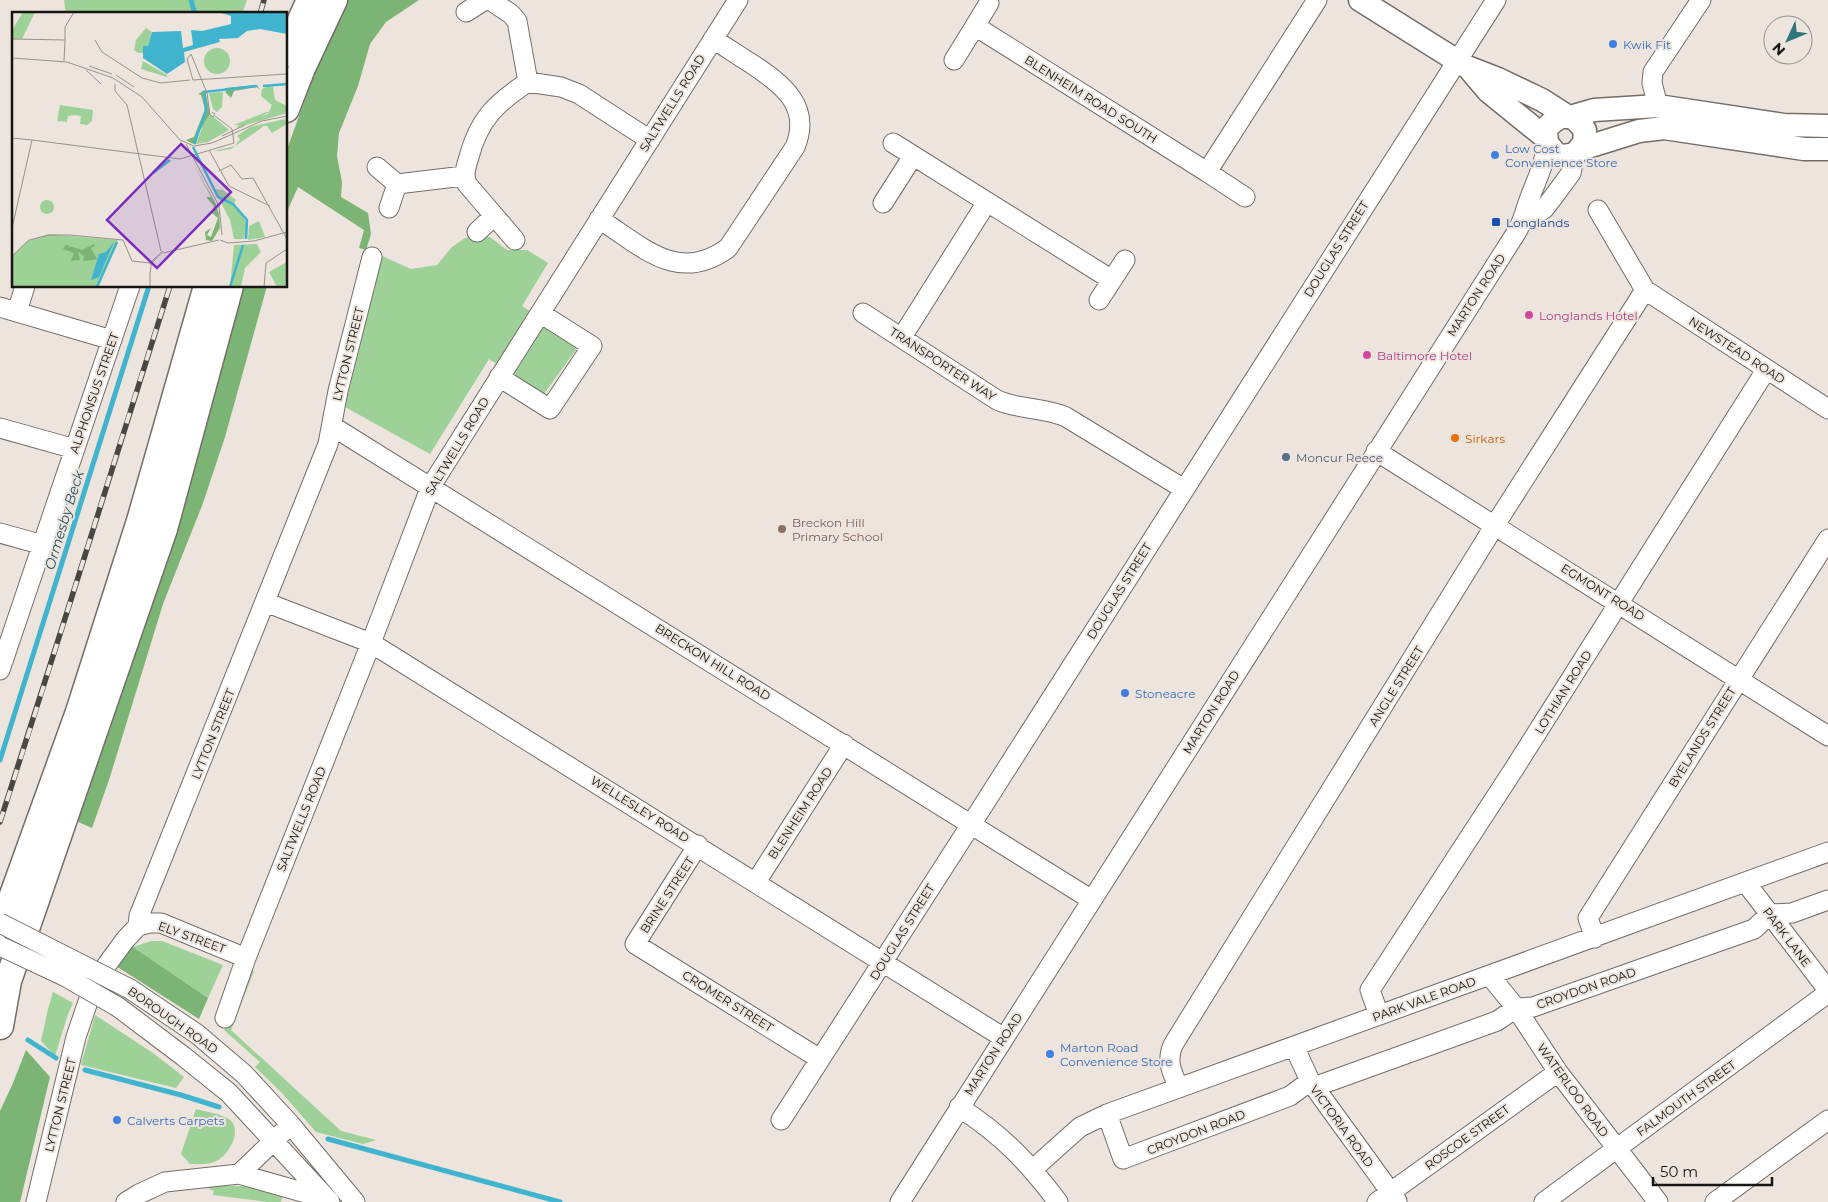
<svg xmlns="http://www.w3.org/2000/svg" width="1828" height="1202" viewBox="0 0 1828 1202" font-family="Montserrat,sans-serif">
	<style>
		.green { fill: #9ed198 }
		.forest { fill: #7bb474 }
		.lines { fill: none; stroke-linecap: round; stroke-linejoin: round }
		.stream { stroke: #40b4cf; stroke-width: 5 }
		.minor-casing { stroke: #746d67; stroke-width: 21 }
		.major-casing { stroke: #746d67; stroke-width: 25 }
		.highway-casing { stroke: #746d67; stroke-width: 29 }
		.minor { stroke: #fff; stroke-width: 19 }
		.major { stroke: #fff; stroke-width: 22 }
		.highway { stroke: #fff; stroke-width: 26 }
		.rail-casing { stroke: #4a4743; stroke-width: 5.5 }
		.rail { stroke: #ece4dd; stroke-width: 4; stroke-dasharray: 11; stroke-linecap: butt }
		.minor-bridge-casing { stroke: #746d67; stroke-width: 21; stroke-linecap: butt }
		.minor-bridge { stroke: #fff; stroke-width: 19 }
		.shop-dot { fill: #3f7fe0; stroke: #ece4dd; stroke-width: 2 }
		.transit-dot { fill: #1a4fb4; stroke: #ece4dd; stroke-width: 2 }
		.hotel-dot { fill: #d1479c; stroke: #ece4dd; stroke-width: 2 }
		.food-dot { fill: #e8710a; stroke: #ece4dd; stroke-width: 2 }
		.service-dot { fill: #5c6f8a; stroke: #ece4dd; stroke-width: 2 }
		.education-dot { fill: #8d6e63; stroke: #ece4dd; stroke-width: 2 }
		.labels { text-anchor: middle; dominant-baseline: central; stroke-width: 4; stroke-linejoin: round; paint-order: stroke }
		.shop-label { font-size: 12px; fill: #366cbe; stroke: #ece4dd; text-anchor: start }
		.street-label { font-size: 12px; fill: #181613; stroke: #ece4dd }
		.transit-label { font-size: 12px; fill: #164399; stroke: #ece4dd; text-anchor: start }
		.hotel-label { font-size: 12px; fill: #b23c85; stroke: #ece4dd; text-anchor: start }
		.food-label { font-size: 12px; fill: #c56008; stroke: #ece4dd; text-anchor: start }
		.service-label { font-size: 12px; fill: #4e5e75; stroke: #ece4dd; text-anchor: start }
		.education-label { font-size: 12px; fill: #785e54; stroke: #ece4dd; text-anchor: start }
		.water-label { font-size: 14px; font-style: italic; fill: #245460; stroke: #ece4dd }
		.inset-river { fill: none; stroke: #40b4cf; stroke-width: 2.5 }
		.inset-road { fill: none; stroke: #97928c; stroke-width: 1 }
		.view { fill: #7b2cbf; fill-opacity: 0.15; stroke: #7b2cbf; stroke-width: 2.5 }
		.inset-edge { fill: none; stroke: #181613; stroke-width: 2.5 }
	</style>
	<rect width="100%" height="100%" fill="#ece4dd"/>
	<path class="green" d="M64,0H247L242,14H66Z
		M490,237L507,250H527L548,263L522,306L580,344L544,394L489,359L430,454L345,407L382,256L411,269L437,265L452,247L465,238Z
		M151,941H162L223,965L208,998L133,947Z
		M250,970L254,971L231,1030L341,1131L376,1140L363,1144L316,1132L282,1093L255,1067L260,1062L224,1030Z
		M53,992L73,1003L68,1014L55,1056L41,1041L48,1009Z
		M95,1015L153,1053L184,1077L176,1088L81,1065Z
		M196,1109C206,1112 218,1113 227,1118C245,1127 229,1157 214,1162C207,1165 198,1164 190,1164L181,1154Z
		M210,1186H252L284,1191L281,1202H267L213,1195L214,1191L209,1189Z"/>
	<path class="forest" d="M348,0H419L386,22L370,44L358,86L339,133L337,156L342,182L341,197L368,213L371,234L366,250L359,248L364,230L298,187L286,214V152L328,37Z
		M241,286H267L225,437L203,503L163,604L109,780L92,828L74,820Z
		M130,945L208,998L199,1019L116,966Z
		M26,1050L50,1077L20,1202H0V1111L13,1083Z"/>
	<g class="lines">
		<path class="stream" d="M191,0L195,14
			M0,760L149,286
			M28,1040L56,1058
			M85,1070L181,1095L219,1107
			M328,1139L560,1202"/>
		<g class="minor-casing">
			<path id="minor" d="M490,0L511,14L517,21L528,82
				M466,12L485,0
				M975,26L989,3
				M954,60L975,26L1207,172L1317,0
				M1658,106L1652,83L1653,72L1701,0
				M893,143L1112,280L1125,260
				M377,167L397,184
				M1207,172L1245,197
				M883,203L913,156
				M389,208L397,184L464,176
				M1598,210L1645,290L1828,409
				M599,219C642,246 678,285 728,248L795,147C812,106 782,84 752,64C739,56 726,47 713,39
				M1522,223L1544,209L1554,196L1571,173L1575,154
				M477,232L494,216
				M515,240L467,184C463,174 466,167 469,157C479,119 496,103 528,82L561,87L579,94L650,140
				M1099,300L1112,280
				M0,307L112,340
				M17,312L25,286
				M863,313L997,400C1019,410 1044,407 1066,417L1184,489
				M902,337L987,202
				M499,377L550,409L592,346L540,313
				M332,426L1092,900
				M0,428L75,449
				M1376,451L1828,736
				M0,533L43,545
				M265,602L371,643L1004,1038
				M0,670L130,286
				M698,845L635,944L820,1059
				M756,882L844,744
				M1746,883L1828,990
				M138,926L149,923H161L246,958
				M1595,938L1588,918L1828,539
				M1490,976L1516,1008L1558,1072L1658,1202
				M130,989L197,1034L244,1074L291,1125L355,1202
				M118,1007L183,1056L229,1093L330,1202
				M1379,1015L1370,990L1514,769L1766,370
				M225,1018L246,958L371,643L431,486L738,0
				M1294,1046L1310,1081L1397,1201
				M1314,1087L1497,1021L1516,1008L1533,1007L1754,929L1770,914L1792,913L1828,900
				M1179,1088C1172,1073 1166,1061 1173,1045L1495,525L1645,290
				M959,1107C1003,1136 1026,1160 1058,1202
				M1107,1114L1123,1159L1290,1096L1310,1081
				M781,1120L972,823L1496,0
				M1033,1169L1080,1127L1107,1114L1828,852
				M239,1174L327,1199
				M36,1202L76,1037L95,981L125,940L138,926L139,916L328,444L338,391L372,257
				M126,1202L139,1194L165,1182L239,1174L283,1132
				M900,1202L1516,233C1523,222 1525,211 1529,200C1537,178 1544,167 1547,143
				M1377,1202L1558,1072
				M1544,1202L1828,993
				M1715,1202L1828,1120"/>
		</g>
		<g class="major-casing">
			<path id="major" d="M1360,0L1467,67L1498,79L1542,100L1567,116
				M1471,71L1488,91L1546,138
				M1570,117L1576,120L1585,130L1584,143L1575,154L1562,156L1556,154L1547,143L1546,131L1549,125L1560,117H1570L1594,110L1658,106L1784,125L1828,126
				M1581,149L1639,131L1664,128L1804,149H1828"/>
		</g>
		<g class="highway-casing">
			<path id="highway" d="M286,53L310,0
				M286,109L302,68L334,0
				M0,931L79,712L140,521L207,286
				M0,1026L8,981L164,529L230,286"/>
		</g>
		<use href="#minor" class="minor"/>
		<use href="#major" class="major"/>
		<use href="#highway" class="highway"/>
		<g class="rail-casing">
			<path id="rail" d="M260,14L264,0
				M0,822C58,644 113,464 170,286"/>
		</g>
		<use href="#rail" class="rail"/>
		<g class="minor-bridge-casing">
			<path id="minor-bridge" d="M0,923L130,989
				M0,946L66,977L118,1007"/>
		</g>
		<use href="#minor-bridge" class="minor-bridge"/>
	</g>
	<g class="shop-dot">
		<circle cx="1613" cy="44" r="5"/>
		<circle cx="1495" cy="155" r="5"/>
		<circle cx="1125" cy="693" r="5"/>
		<circle cx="1050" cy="1054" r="5"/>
		<circle cx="117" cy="1120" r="5"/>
	</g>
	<rect class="transit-dot" x="1491" y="217" width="10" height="10" rx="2.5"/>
	<g class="hotel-dot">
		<circle cx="1529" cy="315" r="5"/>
		<circle cx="1367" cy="355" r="5"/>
	</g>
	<circle class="food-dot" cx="1455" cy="438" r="5"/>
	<circle class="service-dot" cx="1286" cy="457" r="5"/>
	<circle class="education-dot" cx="782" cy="529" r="5"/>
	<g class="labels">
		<g class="shop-label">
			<text x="1623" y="44">Kwik Fit</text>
			<text x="1505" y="148">Low Cost<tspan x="1505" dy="14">Convenience Store</tspan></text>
			<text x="1135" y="693">Stoneacre</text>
			<text x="1060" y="1047">Marton Road<tspan x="1060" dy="14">Convenience Store</tspan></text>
			<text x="127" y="1120">Calverts Carpets</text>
		</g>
		<g class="street-label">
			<text transform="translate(1091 99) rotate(32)">BLENHEIM ROAD SOUTH</text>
			<text transform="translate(672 103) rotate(-58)">SALTWELLS ROAD</text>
			<text transform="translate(1336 249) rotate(-58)">DOUGLAS STREET</text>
			<text transform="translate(1476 295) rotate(-57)">MARTON ROAD</text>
			<text transform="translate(1737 350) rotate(33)">NEWSTEAD ROAD</text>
			<text transform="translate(348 354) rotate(-76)">LYTTON STREET</text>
			<text transform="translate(943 364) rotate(33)">TRANSPORTER WAY</text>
			<text transform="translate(94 393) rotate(-71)">ALPHONSUS STREET</text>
			<text transform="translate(457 446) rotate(-59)">SALTWELLS ROAD</text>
			<text transform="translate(1119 591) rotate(-58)">DOUGLAS STREET</text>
			<text transform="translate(1603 592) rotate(32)">EGMONT ROAD</text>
			<text transform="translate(713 662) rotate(32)">BRECKON HILL ROAD</text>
			<text transform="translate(1396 686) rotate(-58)">ANGLE STREET</text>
			<text transform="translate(1563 692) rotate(-58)">LOTHIAN ROAD</text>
			<text transform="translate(1211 712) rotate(-58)">MARTON ROAD</text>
			<text transform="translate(213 734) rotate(-68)">LYTTON STREET</text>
			<text transform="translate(1702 737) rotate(-58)">BYELANDS STREET</text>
			<text transform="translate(640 809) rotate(32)">WELLESLEY ROAD</text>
			<text transform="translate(800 813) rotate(-57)">BLENHEIM ROAD</text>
			<text transform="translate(301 819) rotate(-68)">SALTWELLS ROAD</text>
			<text transform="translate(667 895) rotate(-57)">BRINE STREET</text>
			<text transform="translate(902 932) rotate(-58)">DOUGLAS STREET</text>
			<text transform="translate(192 937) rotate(20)">ELY STREET</text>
			<text transform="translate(1787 937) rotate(53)">PARK LANE</text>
			<text transform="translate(1586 988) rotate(-19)">CROYDON ROAD</text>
			<text transform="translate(1424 999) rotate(-20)">PARK VALE ROAD</text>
			<text transform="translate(728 1001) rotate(32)">CROMER STREET</text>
			<text transform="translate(173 1020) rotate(35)">BOROUGH ROAD</text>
			<text transform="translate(993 1054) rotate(-57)">MARTON ROAD</text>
			<text transform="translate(1573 1090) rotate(54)">WATERLOO ROAD</text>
			<text transform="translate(1686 1098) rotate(-36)">FALMOUTH STREET</text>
			<text transform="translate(60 1105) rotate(-76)">LYTTON STREET</text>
			<text transform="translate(1342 1126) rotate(54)">VICTORIA ROAD</text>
			<text transform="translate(1196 1132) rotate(-21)">CROYDON ROAD</text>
			<text transform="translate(1467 1137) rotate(-36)">ROSCOE STREET</text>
		</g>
		<g class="transit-label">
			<text x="1506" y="222">Longlands</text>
		</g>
		<g class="hotel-label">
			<text x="1539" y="315">Longlands Hotel</text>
			<text x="1377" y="355">Baltimore Hotel</text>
		</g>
		<g class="food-label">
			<text x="1465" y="438">Sirkars</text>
		</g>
		<g class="service-label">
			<text x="1296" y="457">Moncur Reece</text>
		</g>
		<g class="education-label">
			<text x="792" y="522">Breckon Hill<tspan x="792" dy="14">Primary School</tspan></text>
		</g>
		<g class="water-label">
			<text transform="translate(64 520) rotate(-73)">Ormesby Beck</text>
		</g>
	</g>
	<g transform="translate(12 12)">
		<rect width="275" height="275" fill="#ece4dd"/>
		<path d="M11,0H23L10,27H0V18ZM134,16L140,20L136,34L131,41H126L122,38L124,28ZM192 49a13 13 0 1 1 26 0a13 13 0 1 1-26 0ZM131,49L155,63V65L129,57ZM256,74L261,75L263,88L275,94V101L224,116L227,113H222L214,110L222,113L254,100H257L249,105L256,102L260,93L249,84L250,77ZM211,80L210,95L205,100L201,97L197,81ZM48,93L81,98L80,109L75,113L68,112L69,104L63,103L56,104L55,110L45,109ZM196,100L217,118L196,130L184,132ZM273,107L275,112L260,121L255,114H251L248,117L219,137L208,139H202L223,134L228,127L225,124L238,115ZM202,177L211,178L224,188L222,191L235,211L232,227H222L218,208ZM28 195a7 7 0 1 1 14 0a7 7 0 1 1-14 0ZM247,209L253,225L236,228L237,214ZM37,222L106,228L86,275H0V244L15,229ZM245,232L249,240L233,256L229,275H218L222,233ZM275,250V275H265L257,260Z" fill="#9ed198"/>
		<path d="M245,73L248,78L245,75L222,79L219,86L214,81L213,76ZM193,78L198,101L187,120L184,132L179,131L174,128L182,125L193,97L189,83L186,82ZM181,151L204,192L207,202L208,216L200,229L194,228L193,220L199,216L195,223L199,225L206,206L200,201L202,194L194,185H199ZM82,232L83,234L79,236L85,247L81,248L71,249L72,244L66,240L68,248L59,249L62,241L51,237L54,233L70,238Z" fill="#7bb474"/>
		<path d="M206,0H275V22L248,17L235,19L226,26L207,27L208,30L172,40L173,50L155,62L131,46V34H136L140,20L169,19L171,36L181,33L179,18L190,19L219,12V4ZM102,230L87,265L79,268L87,242L94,240Z" fill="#40b4cf"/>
		<path class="inset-river" d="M251,74L275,72M182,132L194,99L192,80L245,74M181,135L206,185L221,192L235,208L234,227M141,161L158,148M85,275L105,230M218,275L231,233"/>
		<path class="inset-road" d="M0,27L53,28V15L62,0M83,28L90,40L130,66L149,71L178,68M179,42L195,81L198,103L201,105L203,102L200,100M179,42L175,47L181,68M0,46L55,50L101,66L130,85L168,128L182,134L200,131L250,109L275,104M52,49L53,28M77,54L100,62M74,58L89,72M104,63L122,75M181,68L275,62M103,72V79L115,93L149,239M210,124L233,113M0,126L20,128L0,216M20,128L168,147L222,131L220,117L203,104M174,132L207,194L210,223M197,138L217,174L258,194M207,159L219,153L230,167L241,166L275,227M208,228L216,231L242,229L275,220M151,241L207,228M0,244L17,228L37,223H58L111,228L120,249L138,251M138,275V261L139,254V250L151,239L139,252M252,275L254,251L275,237"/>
		<path class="view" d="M169,132L219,180L145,256L95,208Z"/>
		<rect width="275" height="275" class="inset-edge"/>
	</g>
	<g transform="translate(1788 40) rotate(226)"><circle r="24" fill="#ece4dd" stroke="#97928c"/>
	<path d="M0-4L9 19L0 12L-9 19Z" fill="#2c757b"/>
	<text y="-8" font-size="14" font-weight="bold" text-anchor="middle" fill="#181613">N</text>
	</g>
	<path d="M1653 1177v8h119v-8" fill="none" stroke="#181613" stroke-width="2.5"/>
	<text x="1660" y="1177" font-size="15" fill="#181613" stroke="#ece4dd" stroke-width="4" paint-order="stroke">50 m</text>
</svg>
